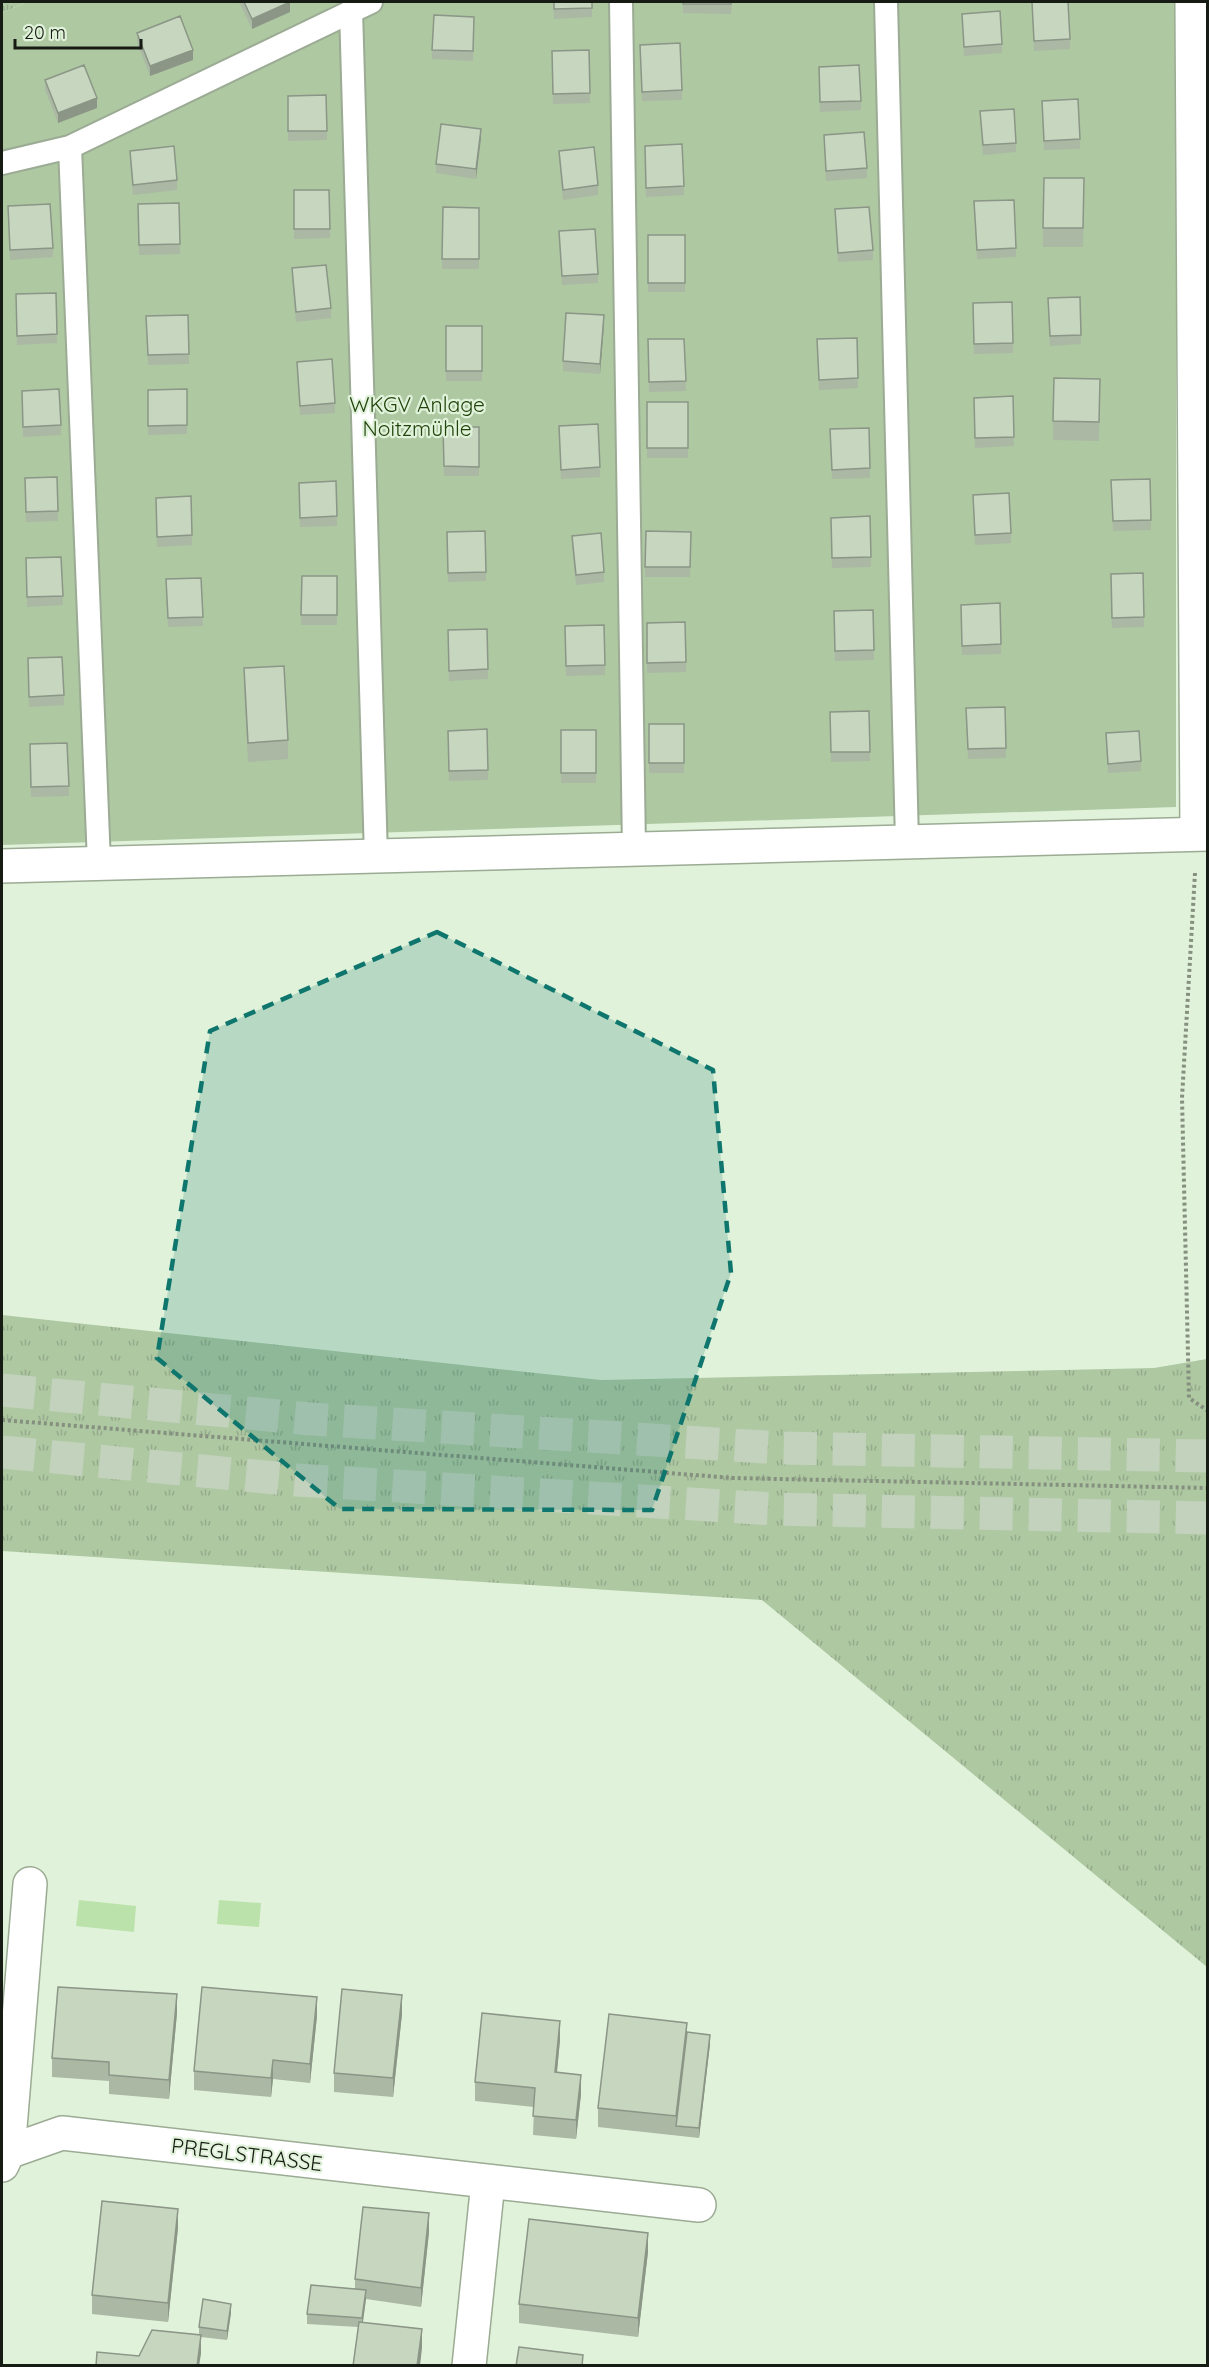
<svg xmlns="http://www.w3.org/2000/svg" width="1209" height="2367" viewBox="0 0 1209 2367" font-family="Quicksand,sans-serif">
	<style>
		.grass { fill: url(#grass-tufts) }
		.garden { fill: #aec8a2 }
		.water { fill: #bce2ab }
		.lines { fill: none; stroke-linecap: round; stroke-linejoin: round }
		.motorway-tunnel { stroke: #c3d2bc; stroke-width: 33; stroke-dasharray: 33 16; stroke-linecap: butt }
		.service-casing { stroke: #9bab94; stroke-width: 26 }
		.minor-casing { stroke: #9bab94; stroke-width: 36 }
		.path { stroke: #85907f; stroke-width: 4; stroke-dasharray: 3 3; stroke-linecap: butt }
		.service { stroke: #fff; stroke-width: 22 }
		.minor { stroke: #fff; stroke-width: 33 }
		.wall { fill: #aab8a4 }
		.shaded-wall { fill: #8b9686 }
		.building { fill: #c6d6bf; stroke: #8b9686; stroke-width: 1.5 }
		.marked { fill: #0f766e; fill-opacity: 0.2; stroke: #0f766e; stroke-width: 4.5; stroke-dasharray: 12 8; stroke-linejoin: round }
		.labels { text-anchor: middle; dominant-baseline: central; stroke-width: 4.5; stroke-linejoin: round; paint-order: stroke }
		.park-label { font-size: 21px; fill: #21440c; stroke: #e1f2da }
		.street-label { font-size: 21px; fill: #161b13; stroke: #e1f2da }
	</style>
	<defs>
		<pattern id="grass-tufts" width="24" height="20" patternUnits="userSpaceOnUse" patternTransform="scale(1.5)"><rect width="24" height="20" fill="#aec8a2"/><path d="M3 7l-1-3M5 7V3M7 7l1-3M15 17l-1-3M17 17v-4M19 17l1-3" fill="none" stroke="#95ab8b"/></pattern>
	</defs>
	<rect width="100%" height="100%" fill="#e1f2da"/>
	<path class="grass" d="M2,2H27L2,13Z
		M2,1315L601,1380L1154,1368L1207,1359V1967L762,1600L2,1551Z"/>
	<path class="garden" d="M27,2H1176V807L2,845V13Z"/>
	<path class="water" d="M79,1900L136,1906L134,1932L76,1926Z
		M219,1900L261,1903L259,1927L217,1924Z"/>
	<g class="lines">
		<path class="motorway-tunnel" d="M2,1390L311,1419L782,1448L1208,1456
			M2,1452L297,1480L774,1509L1208,1518"/>
		<g class="service-casing">
			<path id="service" d="M621,2L634,849
				M886,2L907,842
				M351,10L376,857
				M70,147L99,863
				M2,163L70,147L371,2"/>
		</g>
		<g class="minor-casing">
			<path id="minor" d="M1192,2L1197,834
				M2,866L1208,834
				M8,2152L62,2133L699,2205
				M2,2165L8,2152L30,1884
				M469,2366L488,2182"/>
		</g>
		<path class="path" d="M1195,873L1182,1098L1189,1398L1208,1411
			M2,1420L732,1478L1208,1488"/>
		<use href="#service" class="service"/>
		<use href="#minor" class="minor"/>
	</g>
	<path class="wall" d="M239,2H290V12L252,29Z
		M553,2H592V17L554,19Z
		M683,2H732L731,14L683,13Z
		M1032,2L1070,39V49L1034,51Z
		M962,14L1002,44V53L964,56Z
		M474,26L473,61L432,59V50Z
		M137,33L193,60L150,76L137,42Z
		M640,45L682,90V100L642,101Z
		M589,50L590,103L553,104L552,51Z
		M819,76L861,101V110L820,112Z
		M45,80L97,108L58,123L45,90Z
		M326,95L327,140L288,141V96Z
		M980,111L1016,143V152L983,155Z
		M1042,111L1080,139V149L1044,150Z
		M824,135L867,168V178L826,181Z
		M481,138L476,179L436,173V164Z
		M130,151L177,180V190L133,195L130,161Z
		M559,151L598,185V195L563,200L559,160Z
		M645,156L684,186V195L646,197Z
		M1044,178L1084,197L1083,247H1043Z
		M294,190H329L330,238L294,239Z
		M974,201L1016,248V257L977,259Z
		M179,203L180,254L139,255L138,204Z
		M8,206L53,248V257L10,260Z
		M443,207L479,208V269H442Z
		M835,209L873,250V260L838,262Z
		M559,231L598,274V283L562,285Z
		M648,235H685V292H648Z
		M292,268L331,308V318L296,322L292,278Z
		M56,293L57,343L17,345L16,304Z
		M1080,297L1081,344L1050,346L1048,307Z
		M973,303L1013,343V353L974,354Z
		M188,315L189,364L148,365L146,316Z
		M604,325L600,374L563,371V361Z
		M446,326H482V381H446Z
		M857,338L858,388L819,390L817,339Z
		M648,339H684L686,391L649,392Z
		M297,362L335,403V413L300,415Z
		M1100,379L1099,441L1053,440V421Z
		M148,390L187,425V434L148,435Z
		M22,391L61,425V435L23,437Z
		M1013,396L1014,446L975,448L974,398Z
		M647,402H688V458H647Z
		M443,427H479V476H444Z
		M869,428L870,478L832,479L830,429Z
		M559,436L600,467V477L561,479Z
		M57,477L58,521L26,522L25,478Z
		M1150,479L1151,530L1113,531L1111,480Z
		M336,481L337,526L300,527L299,483Z
		M973,495L1011,533V543L975,545Z
		M156,498L192,535V545L157,547Z
		M831,518L871,557V567L832,568Z
		M646,531L691,532L690,577H645Z
		M447,532L486,572V581L448,582Z
		M572,536L604,572V582L576,585L572,546Z
		M61,557L63,605L27,607L26,568Z
		M1143,573L1144,627L1112,628L1111,574Z
		M302,576H337V625H301Z
		M201,578L203,626L168,627L166,589Z
		M1000,603L1001,654L962,655L961,605Z
		M873,610L874,660L835,661L834,611Z
		M647,623L686,662V672L647,673Z
		M604,625L605,675L566,676L565,626Z
		M487,629L488,679L449,681L448,630Z
		M28,658L64,695V705L29,707Z
		M244,668L288,740V759L248,762L244,687Z
		M1005,707L1006,758L968,759L966,708Z
		M869,711L870,761L831,762L830,712Z
		M649,724H684V773H649Z
		M487,729L488,780L449,781L448,731Z
		M561,730H596V783H561Z
		M1106,733L1141,761V771L1108,773Z
		M67,743L69,796L31,797L30,744Z
		M177,2013L169,2099L109,2094V2081L52,2077V2058Z
		M402,2014L393,2097L334,2092V2073Z
		M317,2016L310,2083L273,2079L271,2097L194,2090V2071Z
		M560,2040L557,2073L581,2094L576,2139L533,2135L534,2107L475,2101V2082Z
		M710,2044L699,2138L598,2127V2108Z
		M178,2228L168,2322L92,2314V2295Z
		M429,2232L421,2307L366,2299L363,2322L422,2348L358,2327L307,2324V2314L355,2289V2279Z
		M648,2252L638,2337L519,2323V2304Z
		M231,2313L227,2340L201,2337L199,2366H96L139,2356L199,2335V2327Z"/>
	<path class="shaded-wall" d="M290,2V12L252,29V19Z
		M193,50V60L150,76V66Z
		M97,98V108L58,123V113Z
		M481,129V138L476,179V169Z
		M604,315V325L600,374V364Z
		M177,1994V2013L169,2099V2080Z
		M402,1995V2014L393,2097V2078Z
		M317,1997V2016L310,2083V2064Z
		M560,2021V2040L555,2091V2072Z
		M687,2023V2042L676,2126V2116Z
		M710,2035V2044L699,2138V2128Z
		M273,2060V2079L271,2097V2078Z
		M581,2075V2094L576,2139V2120Z
		M178,2209V2228L168,2322V2303Z
		M429,2213V2232L421,2307V2288Z
		M648,2233V2252L638,2337V2318Z
		M366,2290V2299L362,2328V2318Z
		M231,2304V2313L227,2340V2331Z
		M422,2329V2348L420,2366H417Z
		M201,2335V2354L199,2366H197Z"/>
	<path class="building" d="M244,2H290L252,19Z
		M554,2H592V8L554,9Z
		M683,2H731V4H683Z
		M1032,2H1068L1070,39L1034,41Z
		M1000,11L1002,44L964,47L962,14Z
		M434,15L474,17L473,51L432,50Z
		M180,16L193,50L150,66L137,33Z
		M680,43L682,90L642,92L640,45Z
		M589,50L590,93L553,94L552,51Z
		M84,65L97,98L58,113L45,80Z
		M859,65L861,101L820,102L819,67Z
		M326,95L327,131H288V96Z
		M1078,99L1080,139L1044,141L1042,101Z
		M1014,109L1016,143L983,145L980,111Z
		M441,124L481,129L476,169L436,164Z
		M864,132L867,168L826,171L824,135Z
		M682,144L684,186L646,188L645,146Z
		M174,146L177,180L133,185L130,151Z
		M594,147L598,185L563,190L559,151Z
		M1044,178H1084L1083,228H1043Z
		M294,190H329L330,229H294Z
		M1014,200L1016,248L977,250L974,201Z
		M179,203L180,244L139,245L138,204Z
		M50,204L53,248L10,250L8,206Z
		M443,207L479,208V259H442Z
		M869,207L873,250L838,253L835,209Z
		M595,229L598,274L562,276L559,231Z
		M648,235H685V283H648Z
		M326,265L331,308L296,312L292,268Z
		M56,293L57,334L17,336L16,294Z
		M1080,297L1081,335L1050,336L1048,298Z
		M1012,302L1013,343L974,344L973,303Z
		M566,313L604,315L600,364L563,361Z
		M188,315L189,354L148,355L146,316Z
		M446,326H482V371H446Z
		M857,338L858,378L819,380L817,339Z
		M648,339H684L686,381L649,382Z
		M332,359L335,403L300,406L297,362Z
		M1054,378L1100,379L1099,422L1053,421Z
		M59,389L61,425L23,427L22,391Z
		M187,389V425L148,426V390Z
		M1013,396L1014,437L975,438L974,398Z
		M647,402H688V448H647Z
		M598,424L600,467L561,470L559,426Z
		M443,427H479V467L444,466Z
		M869,428L870,468L832,470L830,429Z
		M57,477L58,511L26,512L25,478Z
		M1150,479L1151,520L1113,521L1111,480Z
		M336,481L337,516L300,518L299,483Z
		M1009,493L1011,533L975,535L973,495Z
		M191,496L192,535L157,537L156,498Z
		M870,516L871,557L832,558L831,518Z
		M485,531L486,572L448,573L447,532Z
		M646,531L691,532L690,567H645Z
		M601,533L604,572L576,575L572,536Z
		M61,557L63,596L27,597L26,558Z
		M1143,573L1144,617L1112,618L1111,574Z
		M302,576H337V615H301Z
		M201,578L203,617L168,618L166,579Z
		M1000,603L1001,644L962,646L961,605Z
		M873,610L874,650L835,651L834,611Z
		M685,622L686,662L647,663V623Z
		M604,625L605,665L566,666L565,626Z
		M487,629L488,669L449,671L448,630Z
		M62,657L64,695L29,697L28,658Z
		M284,666L288,740L248,743L244,668Z
		M1005,707L1006,748L968,749L966,708Z
		M869,711L870,752H831L830,712Z
		M649,724H684V763H649Z
		M487,729L488,770L449,771L448,731Z
		M561,730H596V773H561Z
		M1139,731L1141,761L1108,764L1106,733Z
		M67,743L69,786L31,787L30,744Z
		M58,1987L177,1994L169,2080L109,2075V2062L52,2058Z
		M202,1987L317,1997L310,2064L273,2060L271,2078L194,2071Z
		M342,1989L402,1995L393,2078L334,2073Z
		M482,2013L560,2021L555,2072L581,2075L576,2120L533,2116L535,2088L475,2082Z
		M609,2014L687,2023L676,2116L598,2108Z
		M687,2032L710,2035L699,2128L676,2126Z
		M102,2201L178,2209L168,2303L92,2295Z
		M363,2207L429,2213L421,2288L355,2279Z
		M529,2219L648,2233L638,2318L519,2304Z
		M311,2285L366,2290L362,2318L307,2314Z
		M203,2299L231,2304L227,2331L199,2327Z
		M359,2322L422,2329L417,2366H353Z
		M152,2330L201,2335L197,2366H96L97,2352L139,2356Z
		M519,2347L583,2355L582,2366H516Z"/>
	<path class="marked" d="M437,932L713,1070L731,1273L652,1510L340,1509L157,1358L210,1031Z"/>
	<g class="labels">
		<g class="park-label">
			<text x="417" y="404">WKGV Anlage<tspan x="417" dy="24">Noitzmühle</tspan></text>
		</g>
		<g class="street-label">
			<text transform="translate(247 2154) rotate(7)">PREGLSTRASSE</text>
		</g>
	</g>
	<rect width="1209" height="2367" fill="none" stroke="#161b13" stroke-width="6"/>
	<path d="M15 39v9h126v-9" fill="none" stroke="#161b13" stroke-width="3"/>
	<text x="24" y="39" font-size="18" fill="#161b13" stroke="#e1f2da" stroke-width="4.5" paint-order="stroke">20 m</text>
</svg>
